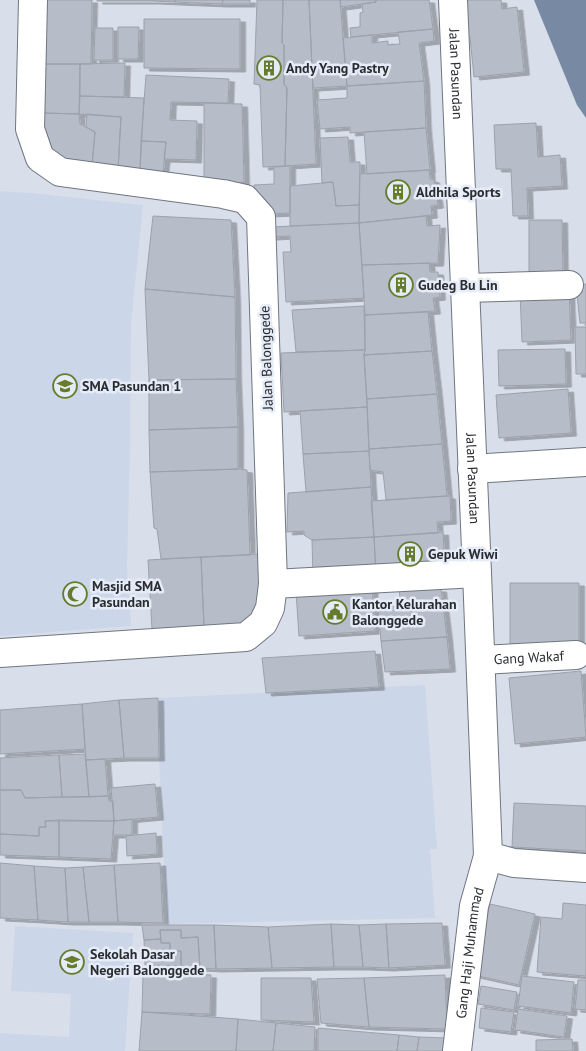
<svg xmlns="http://www.w3.org/2000/svg" width="586" height="1051" viewBox="0 0 586 1051" font-family="'PT Sans',sans-serif">
	<style>
		.built { fill: #cbd6e8 }
		.water { fill: #7889a4 }
		.building { fill: #b7bdc8; stroke: #9ca2ac; filter: url(#shadow) }
		.lines { fill: none; stroke-linecap: round; stroke-linejoin: round }
		.minor-casing { stroke: #707680; stroke-width: 30 }
		.tertiary-casing { stroke: #707680; stroke-width: 30 }
		.minor { stroke: #fff; stroke-width: 28 }
		.tertiary { stroke: #fff; stroke-width: 28 }
		.labels { text-anchor: middle; dominant-baseline: central; stroke-width: 5; stroke-linejoin: round; paint-order: stroke }
		.poi-label { font-size: 14px; font-weight: bold; fill: #292c30; stroke: #e5ecf7; text-anchor: start }
		.street-label { font-size: 14px; fill: #292c30; stroke: #e5ecf7 }
	</style>
	<defs>
		<filter id="shadow"><feDropShadow dx="5.5" dy="3" stdDeviation="0" flood-color="#0004"/></filter>
	</defs>
	<rect width="100%" height="100%" fill="#d8dfea"/>
	<path class="built" d="M0,191L31,193L143,205L131,324L130,447L127,569L131,626L0,636Z
		M425,685L437,849H430L435,918L167,924L159,758L158,698Z
		M15,926L133,933L125,1051H0V1033L69,1037L71,994L11,991Z"/>
	<path class="water" d="M534,0H586V118L577,105Z"/>
	<path class="building" d="M46,0H92L91,64H44Z
		M97,0H128V1H97Z
		M128,0H153V1H128Z
		M153,0H175V2L153,1Z
		M175,0H223L222,4L175,2Z
		M223,0H250V4H222Z
		M257,0H283L282,43L284,45V84L287,88L285,166L263,167L260,85L254,84Z
		M283,0H309L316,164L285,166L287,88L284,84V45L282,43Z
		M309,0H340L347,86L313,88Z
		M340,0H376V2L341,7Z
		M376,0H429L433,29L351,37L350,28L360,27V13L363,12L362,4L376,2Z
		M470,0H501L502,9L517,7L524,72L474,77L470,37H466L462,1Z
		M144,19H240V69L144,68Z
		M118,27H139L138,59H118Z
		M95,28H113V60H94Z
		M433,29L434,41L419,43L424,81L347,86L343,38L372,35V43L388,41V45L400,44L398,32Z
		M125,63L124,97L80,96V64Z
		M44,64H80L79,114L44,113Z
		M146,75L229,79L228,103L171,102L170,120L197,121L196,160L164,159L166,142L141,141Z
		M424,81L426,128L350,133V127L320,129L317,100L347,98V86Z
		M80,96L144,98L140,172L118,170L121,117L79,114Z
		M204,103L242,104L244,182L236,183L204,179Z
		M44,113L79,114L80,124L95,132L92,166L67,163L53,154L45,138Z
		M87,114L121,117L118,170L92,166L95,132L86,127Z
		M536,123L538,157L560,155L562,186L527,188L528,216H513L511,169H496L494,125Z
		M426,128L430,170L367,174L364,132Z
		M348,137L350,162H360L359,205L336,206L333,182L322,183L320,138Z
		M141,141L166,142L163,174L140,172Z
		M290,166V213L267,214L256,198L254,185L274,184V167Z
		M429,170L430,179L434,180L438,205L431,206L432,215L359,223L360,174Z
		M333,182L336,206L359,205V223L290,226V186Z
		M153,216L231,220L235,297L145,289Z
		M426,216L427,226L440,225L438,263L362,265L359,223Z
		M529,220H562L563,281H529Z
		M359,223L364,298L286,302L283,252H291L290,236L271,237L270,227Z
		M429,263L430,272H438L440,297L433,298L435,311L365,315L362,265Z
		M586,284V323H580L576,285Z
		M145,289L235,297L236,379L149,380Z
		M569,291L571,340L522,342L520,292Z
		M364,306L365,350L296,352L292,310Z
		M428,312L432,351L364,355L365,350V315Z
		M575,327H586V374H576Z
		M565,349L566,384L499,386L498,350Z
		M365,350L364,355L367,407L284,412L281,353Z
		M432,351L437,394L367,399L364,355Z
		M236,379L238,427L149,430V380Z
		M568,389L571,433L499,438L496,395Z
		M437,394L442,444L369,449L367,399Z
		M367,407L369,451L303,454L300,411Z
		M238,427V469L150,472L149,430Z
		M442,444L447,496L386,500L383,472L370,470L369,449Z
		M369,451L371,487L306,492L303,454Z
		M238,469L247,470L250,555L161,559L157,529L154,528L150,472Z
		M371,487L374,537L312,540L304,535V531L287,532L288,493Z
		M447,496H450L451,521L437,522L438,533L374,537L371,501Z
		M443,532L445,571L376,575L374,537Z
		M374,537L376,575L313,578L312,540Z
		M260,554L259,600L253,614L241,624L204,627L201,557Z
		M201,557L204,627L152,629L148,560Z
		M510,583H579V650H510Z
		M372,587L375,631L299,636L296,592Z
		M399,589H441L447,637L381,641L378,607L401,606Z
		M447,637L450,669L385,672L381,641Z
		M375,651L379,687L266,693L262,658Z
		M581,671L586,737L515,744L509,678Z
		M158,698L159,758H124L119,700Z
		M119,700L124,758L86,760L82,704Z
		M82,704L85,749L0,754V710Z
		M85,754L89,797H62L59,755Z
		M59,755L62,797L25,798L21,790H0V758Z
		M105,759L108,796L89,797L86,760Z
		M155,784L158,817L114,821L111,788Z
		M0,790H21L25,798L108,796L109,801H113L114,821H45L46,827H39V836L0,834Z
		M514,803L586,806V851L512,847Z
		M132,819V835H113L114,821Z
		M59,820V857L0,855V834L39,836V827H46L45,821Z
		M59,820L114,821L111,859L59,857Z
		M156,833L157,854L127,856L126,836Z
		M0,863L34,866L38,920L0,918Z
		M160,863L163,923L118,922L114,865Z
		M114,865L118,922H89L83,867Z
		M34,866L65,868L68,922L38,920Z
		M83,867L89,922H68L65,868Z
		M563,903L586,905V976L537,972L541,917L562,919Z
		M490,904L535,914L519,985L474,975Z
		M442,923L445,965L389,968L386,924Z
		M331,924L334,967L272,968L268,927Z
		M331,924L359,925L363,967H334Z
		M386,924L389,968L363,967L359,925Z
		M142,925H214L216,969L200,968L198,937L181,938V930H160L161,939L144,940Z
		M214,925L268,927L272,968L216,969Z
		M160,930H181V938L198,937L200,968L181,966V951H170V943H161Z
		M161,939V943H170V951H181V966L145,965L144,940Z
		M143,973L211,975L210,1014L142,1012Z
		M445,975L447,1029L369,1027L364,978Z
		M522,976L574,982L571,1013L518,1006Z
		M261,978H311L314,1022L261,1020Z
		M364,978L369,1027L321,1023L317,979Z
		M578,980H586V1010L575,1009Z
		M481,986L517,992L514,1010L478,1004Z
		M481,1008L514,1012L511,1032L479,1028Z
		M518,1009L567,1016L564,1037L515,1030Z
		M142,1012L238,1019L236,1051H139Z
		M238,1019L276,1023L273,1051H236Z
		M276,1023L315,1027L314,1051H273Z
		M318,1028L399,1035L397,1051H318Z
		M399,1035L419,1037L417,1051H397Z
		M419,1037L446,1038L445,1051H417Z
		M572,1039L573,1051H536V1040Z"/>
	<g class="lines">
		<g class="minor-casing">
			<g id="minor">
				<path id="s1" d="M453,0L477,573L488,856L514,863L586,868"/>
				<path d="M465,288L569,285"/>
				<path d="M472,469L585,462"/>
				<path d="M273,584L477,573"/>
				<path id="s2" d="M481,660L576,655"/>
				<path id="s3" d="M457,1051L474,906L488,856"/>
			</g>
		</g>
		<g class="tertiary-casing">
			<path id="tertiary" d="M0,653L246,637L263,623L270,608L273,584L261,217L245,199L223,194L60,172L40,158L30,129L33,0"/>
		</g>
		<use href="#minor" class="minor"/>
		<use href="#tertiary" class="tertiary"/>
	</g>
	<defs>
		<g id="building-ring" transform="scale(1.25)"><circle r="9.5" fill="#e5ecf7" stroke="#667c2d" stroke-width="1.5"/><path d="M-4-6H4V6H1V3H-1V6H-4ZM-2.5-4.3h1.7v1.8h-1.7ZM.8-4.3h1.7v1.8H.8ZM-2.5-1h1.7V.8h-1.7ZM.8-1h1.7V.8H.8Z" fill="#667c2d"/></g>
		<g id="school-ring" transform="scale(1.25)"><circle r="9.5" fill="#e5ecf7" stroke="#667c2d" stroke-width="1.5"/><path d="M0-5L7-2L0 1L-7-2ZM-4 1L0 2.5L4 1V4Q0 6-4 4Z" fill="#667c2d"/></g>
		<g id="mosque-ring" transform="scale(1.25)"><circle r="9.5" fill="#e5ecf7" stroke="#667c2d" stroke-width="1.5"/><path d="M3.5-4.9A6 6 0 1 0 3.5 4.9A5 5 0 1 1 3.5-4.9Z" fill="#667c2d"/></g>
		<g id="civic-ring" transform="scale(1.25)"><circle r="9.5" fill="#e5ecf7" stroke="#667c2d" stroke-width="1.5"/><path d="M-.6-6.5H3V-4.5H.6V-3L4-1V1h2V6H-6V1h2V-1L-.6-3ZM-1.2 2.5V6h2.4V2.5Z" fill="#667c2d"/></g>
	</defs>
	<g fill-rule="evenodd">
		<use href="#building-ring" x="269" y="68"/>
		<use href="#building-ring" x="398" y="192"/>
		<use href="#building-ring" x="401" y="285"/>
		<use href="#school-ring" x="65" y="386"/>
		<use href="#building-ring" x="410" y="554"/>
		<use href="#mosque-ring" x="75" y="594"/>
		<use href="#civic-ring" x="335" y="612"/>
		<use href="#school-ring" x="72" y="962"/>
	</g>
	<g class="labels">
		<g class="poi-label">
			<text x="286" y="68">Andy Yang Pastry</text>
			<text x="416" y="192">Aldhila Sports</text>
			<text x="418" y="285">Gudeg Bu Lin</text>
			<text x="82" y="386">SMA Pasundan 1</text>
			<text x="428" y="554">Gepuk Wiwi</text>
			<text x="92" y="586">Masjid SMA<tspan x="92" dy="16">Pasundan</tspan></text>
			<text x="352" y="604">Kantor Kelurahan<tspan x="352" dy="16">Balonggede</tspan></text>
			<text x="90" y="954">Sekolah Dasar<tspan x="90" dy="16">Negeri Balonggede</tspan></text>
		</g>
		<g class="street-label">
			<text stroke="none"><textPath href="#s1" startOffset="74">Jalan Pasundan</textPath></text>
			<text transform="translate(266 358) rotate(-92)">Jalan Balonggede</text>
			<text stroke="none"><textPath href="#s1" startOffset="479">Jalan Pasundan</textPath></text>
			<text stroke="none"><textPath href="#s2" startOffset="48">Gang Wakaf</textPath></text>
			<text stroke="none"><textPath href="#s3" startOffset="99">Gang Haji Muhammad</textPath></text>
		</g>
	</g>
</svg>
